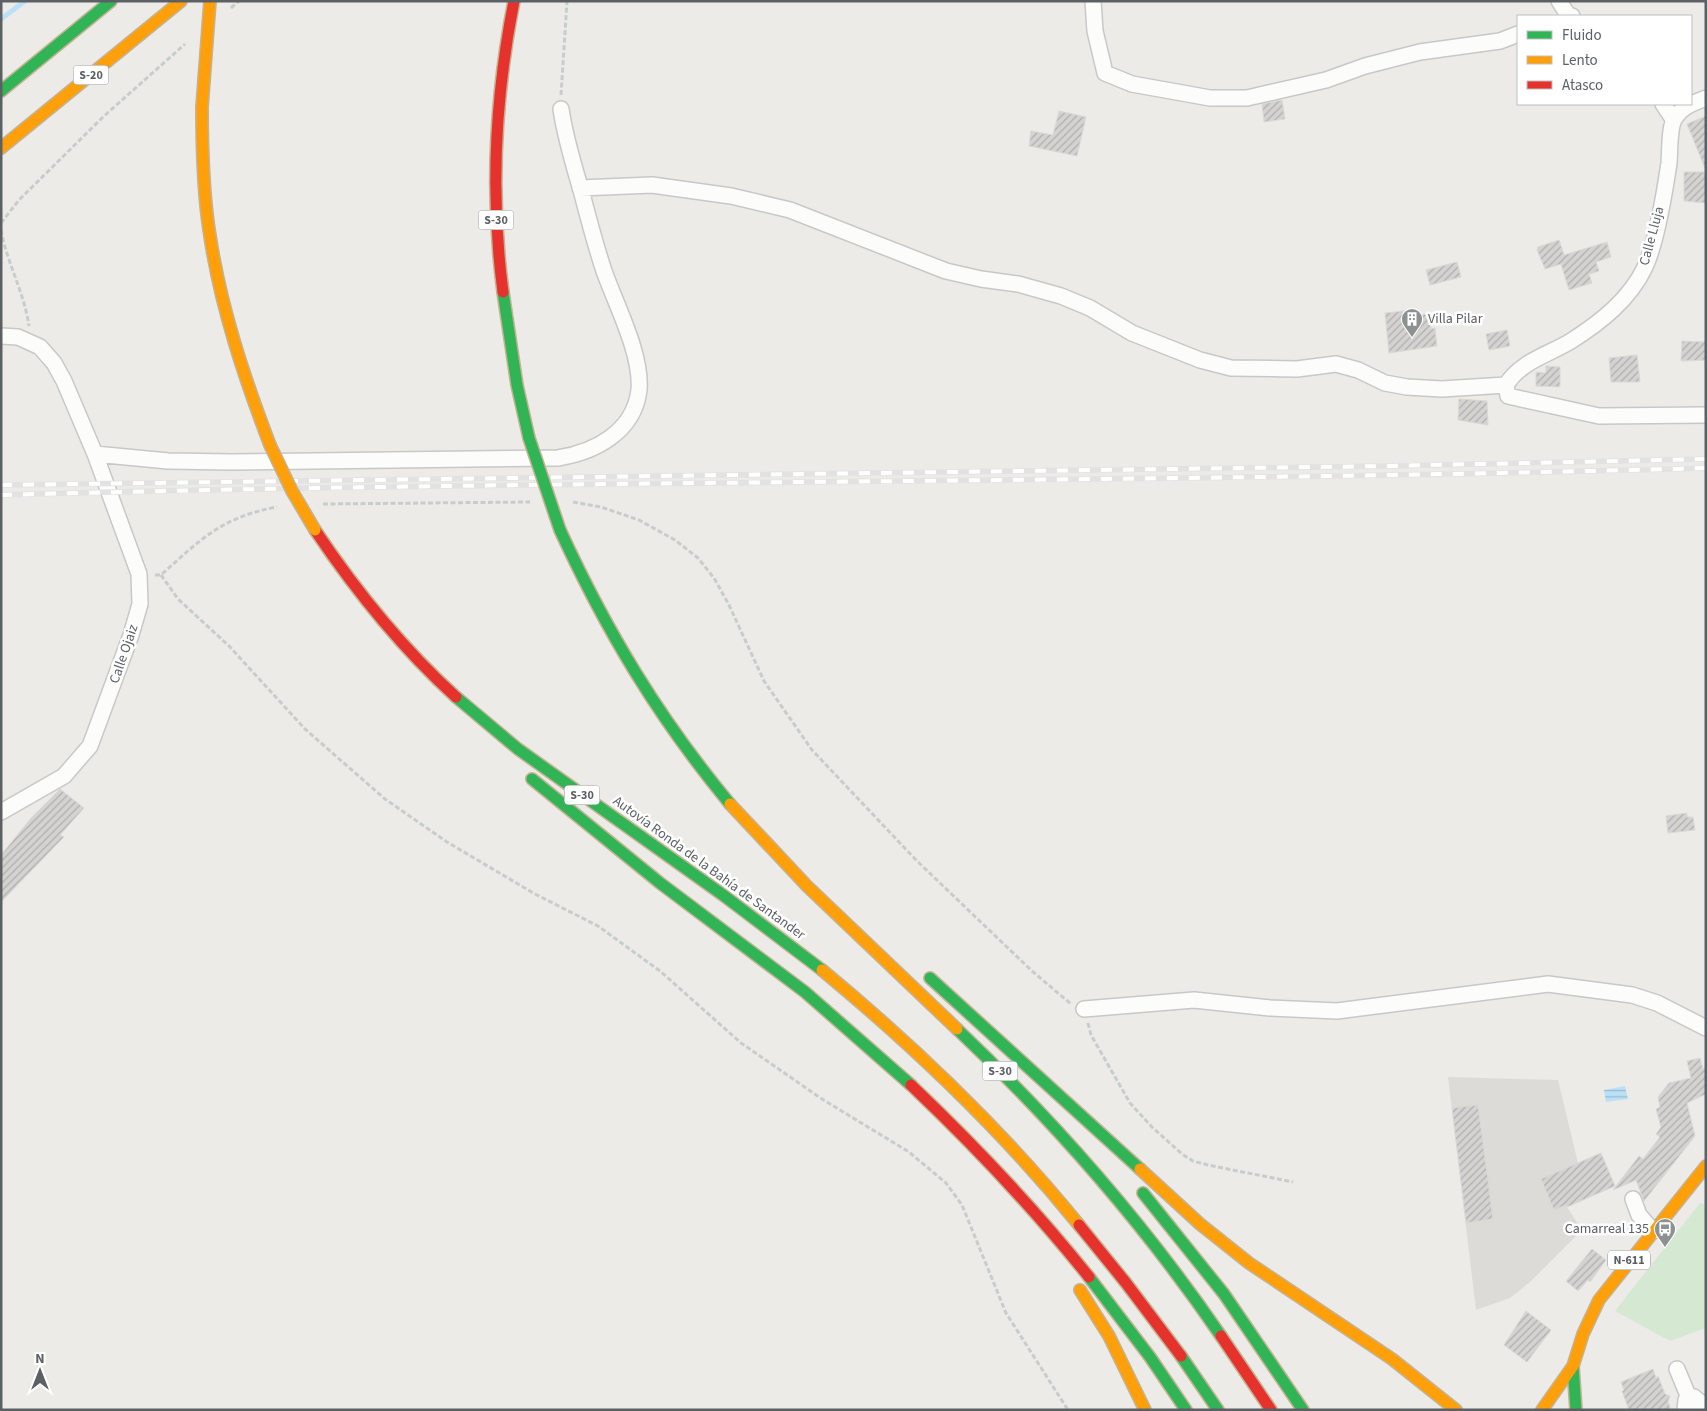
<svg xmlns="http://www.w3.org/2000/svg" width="1707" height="1411" viewBox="0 0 1707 1411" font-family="'Source Sans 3',sans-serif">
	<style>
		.industrial { fill: #dddbd8 }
		.grass { fill: #d5e8d2 }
		.water { fill: url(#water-rules) }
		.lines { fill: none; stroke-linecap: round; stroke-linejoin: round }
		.stream { stroke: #bae1f8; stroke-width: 5 }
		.building { fill: url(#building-hatch); stroke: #dbd9d6 }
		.street-casing { stroke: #c8c8c8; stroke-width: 18 }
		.fast-casing { stroke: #c4b293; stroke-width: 14 }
		.slow-casing { stroke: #c4b293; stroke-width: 14 }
		.jam-casing { stroke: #c4b293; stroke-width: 14 }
		.path { stroke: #c9cdca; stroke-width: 3; stroke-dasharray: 5 2.5; stroke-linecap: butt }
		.street { stroke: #fcfcfb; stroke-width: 15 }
		.fast { stroke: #30b455; stroke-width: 11 }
		.slow { stroke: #ff9f0a; stroke-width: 11 }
		.jam { stroke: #e5322d; stroke-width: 11 }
		.rail-casing { stroke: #e3e2e2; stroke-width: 5.5 }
		.rail { stroke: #fff; stroke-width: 4; stroke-dasharray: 11; stroke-linecap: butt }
		.fast-bridge-casing { stroke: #c4b293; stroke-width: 14; stroke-linecap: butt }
		.slow-bridge-casing { stroke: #c4b293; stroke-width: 14; stroke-linecap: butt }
		.fast-bridge { stroke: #30b455; stroke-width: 11 }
		.slow-bridge { stroke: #ff9f0a; stroke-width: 11 }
		.labels { text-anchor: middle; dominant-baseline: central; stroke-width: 5; stroke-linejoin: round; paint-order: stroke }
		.shield { fill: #fff; stroke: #8d9093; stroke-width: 1 }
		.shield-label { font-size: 12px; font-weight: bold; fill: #5c6065 }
		.street-label { font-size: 14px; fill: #5c6065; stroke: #fff }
		.poi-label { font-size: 14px; fill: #5c6065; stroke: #fff; text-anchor: start }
	</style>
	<defs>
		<pattern id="water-rules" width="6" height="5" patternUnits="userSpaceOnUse" patternTransform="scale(1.25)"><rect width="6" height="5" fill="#bae1f8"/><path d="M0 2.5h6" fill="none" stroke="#9abacc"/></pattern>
		<pattern id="building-hatch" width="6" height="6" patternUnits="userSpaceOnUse" patternTransform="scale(1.25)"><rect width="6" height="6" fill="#d4d3d1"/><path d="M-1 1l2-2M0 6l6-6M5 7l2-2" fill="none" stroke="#afafad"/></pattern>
	</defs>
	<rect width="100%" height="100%" fill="#ecebe7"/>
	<path class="industrial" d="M1448,1077L1558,1080L1578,1163L1553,1174L1567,1207L1582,1230L1530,1282L1510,1298L1476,1310Z"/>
	<path class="grass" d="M1700,1203H1703L1706,1211V1328L1670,1341L1615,1311Z"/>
	<path class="water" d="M1625,1086L1628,1099L1606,1102L1604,1090Z"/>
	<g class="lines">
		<path class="stream" d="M1,19L25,1"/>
	</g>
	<path class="building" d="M1282,100L1285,119L1264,122L1262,104Z
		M1059,111L1086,117L1077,156L1029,146L1031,131L1053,135Z
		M1706,116V168H1705L1687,124Z
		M1684,172H1706V203L1684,201Z
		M1559,240L1564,255L1607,242L1611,257L1596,262L1599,271L1589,274L1592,283L1569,290L1561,264L1545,269L1537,250L1538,247Z
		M1457,262L1461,277L1430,285L1426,270Z
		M1404,311L1405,316L1430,314L1431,329L1435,328L1437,346L1389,353L1385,313Z
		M1507,330L1510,346L1489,350L1486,334Z
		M1682,341L1706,342V360L1681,361Z
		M1637,355L1640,382H1611L1609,358Z
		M1546,366L1560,367V387L1536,386V372L1546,373Z
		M1459,399L1487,401L1488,425L1458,420Z
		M60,789L84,808L60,835L64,837L1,902V855L32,817Z
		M1687,813V817H1693L1695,830L1668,833L1666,816Z
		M1700,1058L1703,1069L1706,1068V1094L1687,1103L1695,1136L1644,1201L1636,1180L1613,1190L1639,1156L1643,1159L1660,1137L1656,1134L1661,1127L1656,1109L1660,1107L1658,1097L1669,1083L1691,1078L1687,1061Z
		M1478,1105L1493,1219L1466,1223L1452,1108Z
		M1601,1153L1615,1186L1567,1207L1566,1205L1554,1210L1541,1179Z
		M1592,1249L1606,1260L1590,1282L1588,1280L1578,1291L1566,1281Z
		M1526,1311L1551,1330L1527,1362L1504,1345Z
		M1653,1369L1656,1378L1658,1376L1665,1394L1670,1396L1668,1401L1671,1410H1629L1622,1391L1624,1390L1621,1382Z"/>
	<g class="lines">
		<g class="street-casing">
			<path id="street" d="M1093,1L1095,31L1105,73L1132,84L1210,98H1247L1326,80L1365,66L1420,52L1500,41L1518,34
				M1559,1L1568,15L1572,16
				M1706,98C1694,103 1682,106 1675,118C1669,126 1670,152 1669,163C1665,190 1656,243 1645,267C1630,299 1601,322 1571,341C1548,355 1521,361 1506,385L1508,396L1599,416L1706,415
				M1663,104L1673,119
				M580,188L652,185L731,196L790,210L946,271L981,279L1018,284L1061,296L1090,308L1132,333L1200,360L1231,368L1297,369L1336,364L1358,370L1385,383L1407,387L1442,389L1506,385
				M1,336L18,337L40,347L54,363L64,381L95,454L139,574L140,604L131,635L90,746L64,776L1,812
				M95,454L168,461L231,462L558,458C595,452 634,432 639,390C642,354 616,305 604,271C595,244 588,217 581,190C573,163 565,137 561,109
				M1084,1009L1194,1000L1270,1008L1337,1011L1548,984L1632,995L1657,1003L1706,1028
				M1633,1199L1639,1215L1653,1231
				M1677,1369L1689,1398
				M1685,1410L1686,1400L1694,1397L1701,1403L1700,1410"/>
		</g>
		<g class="fast-casing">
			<path id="fast" d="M1,91L111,1
				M503,292L517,385L529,438
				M560,530C607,632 658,717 730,804
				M456,697L518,749L723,895L822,970
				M532,779L660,883L805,992L911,1085
				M930,978L1140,1169
				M957,1029C1055,1122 1145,1225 1221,1336
				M1143,1193L1224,1294L1303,1410
				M1089,1277L1150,1357L1186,1410
				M1181,1356L1218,1410
				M1573,1366L1576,1410"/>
		</g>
		<g class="slow-casing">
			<path id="slow" d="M202,107C202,150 203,194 210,236C221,308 244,377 270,445
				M1,148L181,1
				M730,804L807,886L957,1029
				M822,970C915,1047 1003,1131 1079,1225
				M1140,1169L1200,1224L1249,1263L1392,1359L1456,1410
				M1080,1290L1109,1336L1145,1410
				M1542,1410L1573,1366L1583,1334L1599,1300L1706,1166"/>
		</g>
		<g class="jam-casing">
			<path id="jam" d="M503,292C490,194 495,97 514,1
				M315,530C356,591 402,648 456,697
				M911,1085C974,1145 1034,1208 1089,1277
				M1079,1225L1126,1283L1181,1356
				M1221,1336L1271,1410"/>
		</g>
		<path class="path" d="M231,8L239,1
			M561,95L567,1
			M1,223L19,200L103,117L185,44
			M1,230C7,263 24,292 29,326
			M573,502L601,507L639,520L675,540L698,558L714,578L729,605L764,681L812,750L917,861L1032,971L1071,1004
			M323,504L530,502
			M155,575H161C201,539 222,517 277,507
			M161,575L178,599L229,646L305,729L385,799L447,842L535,894L598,926L660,971L741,1043L822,1099L909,1152L946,1183L962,1205L1006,1313L1068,1410
			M1088,1023L1091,1035L1130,1103L1152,1127L1182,1154L1193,1161L1208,1165L1293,1182"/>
		<use href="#street" class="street"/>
		<use href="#fast" class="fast"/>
		<use href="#slow" class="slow"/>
		<use href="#jam" class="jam"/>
		<g class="rail-casing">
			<path id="rail" d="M1,485L1390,466L1706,459
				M1,495C569,479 1138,484 1706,468"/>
		</g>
		<use href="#rail" class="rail"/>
		<g class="fast-bridge-casing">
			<path id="fast-bridge" d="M529,438L560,530"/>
		</g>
		<g class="slow-bridge-casing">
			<path id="slow-bridge" d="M202,107L210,1
				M270,445L292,491L315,530"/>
		</g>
		<use href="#fast-bridge" class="fast-bridge"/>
		<use href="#slow-bridge" class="slow-bridge"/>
	</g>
	<defs>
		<g id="building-pin" transform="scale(1.125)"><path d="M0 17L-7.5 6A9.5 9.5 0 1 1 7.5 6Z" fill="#8e9192" stroke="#fff"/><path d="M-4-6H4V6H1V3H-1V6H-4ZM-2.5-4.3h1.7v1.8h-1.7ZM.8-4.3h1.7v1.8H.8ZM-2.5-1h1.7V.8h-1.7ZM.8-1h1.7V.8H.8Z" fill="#fff"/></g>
		<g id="bus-pin" transform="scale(1.125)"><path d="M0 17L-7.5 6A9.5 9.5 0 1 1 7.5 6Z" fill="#8e9192" stroke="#fff"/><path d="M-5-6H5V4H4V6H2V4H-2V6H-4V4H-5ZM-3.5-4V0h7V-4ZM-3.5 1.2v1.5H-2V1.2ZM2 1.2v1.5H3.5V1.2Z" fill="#fff"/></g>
	</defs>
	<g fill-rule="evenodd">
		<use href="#building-pin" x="1412" y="319"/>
		<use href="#bus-pin" x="1665" y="1229"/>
	</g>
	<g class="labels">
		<g class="shield">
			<rect x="73.5" y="65.5" width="35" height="19" rx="4"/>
			<rect x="478.5" y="210.5" width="35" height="19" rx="4"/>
			<rect x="564.5" y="785.5" width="35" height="19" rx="4"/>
			<rect x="982.5" y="1061.5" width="35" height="19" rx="4"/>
			<rect x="1608" y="1250.5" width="42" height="19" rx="4"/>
		</g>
		<g class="shield-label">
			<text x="91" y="75">S-20</text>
			<text x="496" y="220">S-30</text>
			<text x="582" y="795">S-30</text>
			<text x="1000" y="1071">S-30</text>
			<text x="1629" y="1260">N-611</text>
		</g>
		<g class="street-label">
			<text transform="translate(1652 236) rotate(-75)">Calle Lluja</text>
			<text transform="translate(124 654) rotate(-71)">Calle Ojaiz</text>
			<text transform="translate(709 868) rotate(36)">Autovía Ronda de la Bahía de Santander</text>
		</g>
		<g class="poi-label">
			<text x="1428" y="319">Villa Pilar</text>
			<text x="1649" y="1229" text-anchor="end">Camarreal 135</text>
		</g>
	</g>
	<rect width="1707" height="1411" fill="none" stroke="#5c6065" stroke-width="5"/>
	<rect x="1517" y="15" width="175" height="90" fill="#ffffff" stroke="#bebfc1"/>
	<rect x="1527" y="31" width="25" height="8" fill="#30b455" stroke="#bebfc1"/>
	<text x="1562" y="40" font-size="15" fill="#5c6065">Fluido</text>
	<rect x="1527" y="56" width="25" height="8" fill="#ff9f0a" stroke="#bebfc1"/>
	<text x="1562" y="65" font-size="15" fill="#5c6065">Lento</text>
	<rect x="1527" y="81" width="25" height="8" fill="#e5322d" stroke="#bebfc1"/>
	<text x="1562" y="90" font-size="15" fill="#5c6065">Atasco</text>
	<g transform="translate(40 1371)" stroke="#ffffff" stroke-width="4" paint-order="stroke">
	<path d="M0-4L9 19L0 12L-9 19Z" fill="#5c6065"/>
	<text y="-8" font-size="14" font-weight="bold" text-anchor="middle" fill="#5c6065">N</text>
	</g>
</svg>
